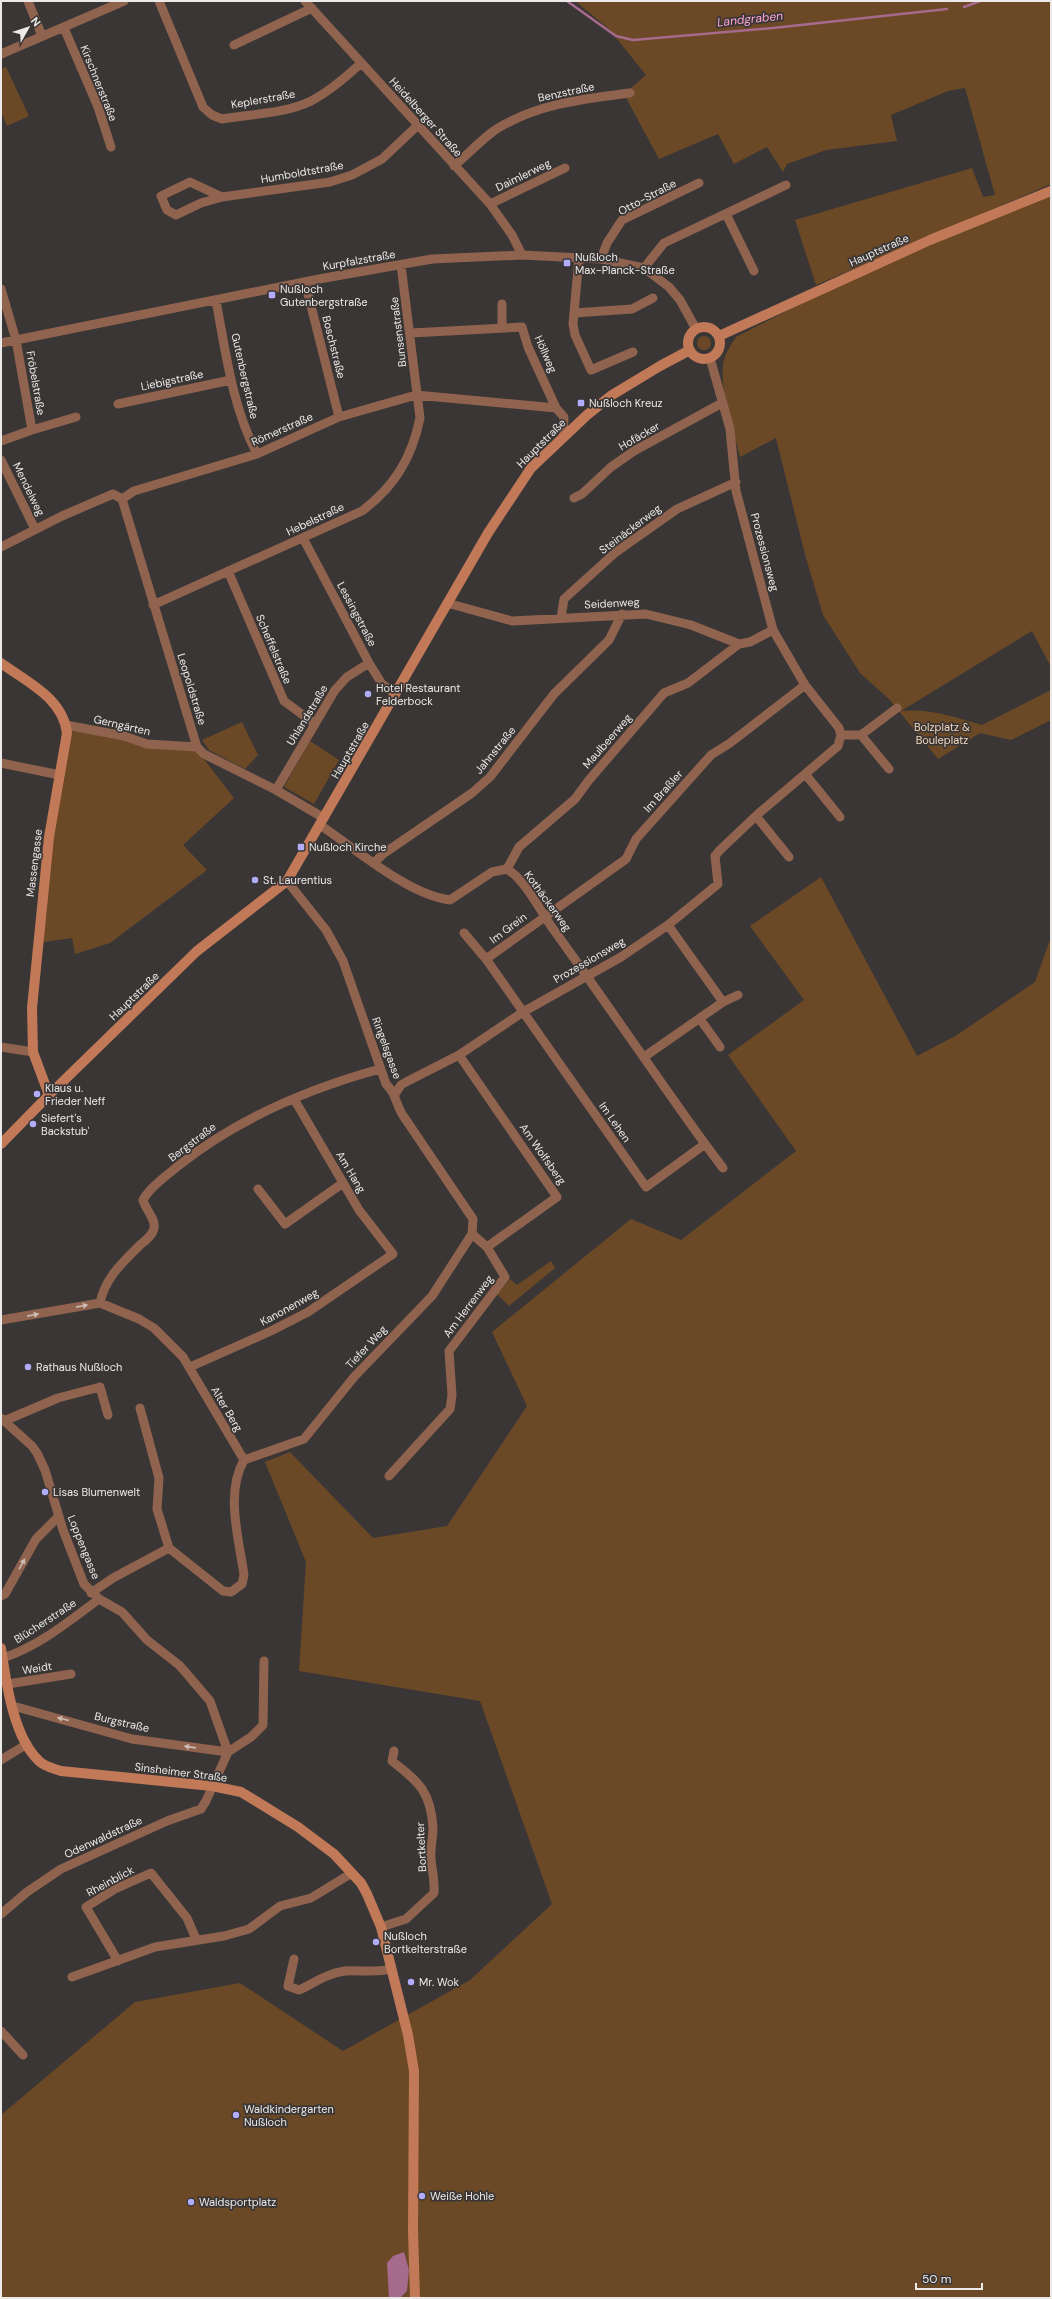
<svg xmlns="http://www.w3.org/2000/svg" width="1052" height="2299" viewBox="0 0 1052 2299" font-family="'DM Sans',sans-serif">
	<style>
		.green { fill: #6b4926 }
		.water { fill: #a66a8c }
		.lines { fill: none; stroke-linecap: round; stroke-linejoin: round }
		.stream { stroke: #a66a8c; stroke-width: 2.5 }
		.street { stroke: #90634e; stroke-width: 9 }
		.secondary { stroke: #c17958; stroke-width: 10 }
		.oneway { fill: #ccbab3 }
		.poi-dot { fill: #b1adfa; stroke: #3a3636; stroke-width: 1.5 }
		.labels { text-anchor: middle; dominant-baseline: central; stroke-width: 3.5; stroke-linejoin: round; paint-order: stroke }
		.street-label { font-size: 11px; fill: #ece9e9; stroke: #3a3636 }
		.poi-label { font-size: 11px; fill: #ece9e9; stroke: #3a3636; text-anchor: start }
		.park-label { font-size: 11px; fill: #f5d8bd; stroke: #3a3636 }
		.water-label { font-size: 12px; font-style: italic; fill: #fda5d6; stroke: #3a3636 }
	</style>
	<rect width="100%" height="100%" fill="#3a3636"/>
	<path class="green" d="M575,1H1051V184L816,285L795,220L972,168L983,197L995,195L965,88L948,91L891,115L897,141L826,150L787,164L783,172L767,147L734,164L718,134L659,159L624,94L646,75L609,29Z
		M6,67L29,116L7,126L1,112V69Z
		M1051,195V667L1032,631L901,711C928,708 956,717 982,725L1051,690V720L1011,740L980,733L938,759L889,699L860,673L823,615L806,558L776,438L740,457C734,431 720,392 723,366C724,355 730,346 736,337L845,281Z
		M697 343a7 7 0 1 1 14 0a7 7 0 1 1-14 0Z
		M242,722L258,755L245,769L209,750L202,740Z
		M72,730L197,750L234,798L183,845L207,870L110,943L75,954L72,938L44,942C42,870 60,800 72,730Z
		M310,741L339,760L314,804L284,787Z
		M821,877L917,1056L957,1035L1035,982L1051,937V2298H1V2115L135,2002L240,1983L343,2051L470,1980L552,1904L480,1701L299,1671L306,1562L265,1462L290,1452L373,1538L447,1526L527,1406L492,1332L631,1219L681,1240L796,1151L728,1055L804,1000L750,926Z
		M551,1261L555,1268L509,1306L497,1294L510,1279L517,1285Z"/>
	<path class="water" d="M404,2252L409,2270L407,2291L400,2298H389L387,2263L393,2256Z"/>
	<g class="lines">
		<path class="stream" d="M567,1L616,36L633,40L773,28L947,9
			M964,7L980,1"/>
		<path class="street" d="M28,1L42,36
			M159,1L203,107L212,115L222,119C250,114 285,114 311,101C330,91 345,78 360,64
			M305,1L490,204L512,235L522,255
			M64,28L98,107L111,147
			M234,45L312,8
			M1,54L124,1
			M454,166C467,155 481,140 495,130C536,104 583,99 630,93
			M222,197L190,182L161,196L167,210L176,215L201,203L222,197L330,182L352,175L382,159L417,126
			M490,204L565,168
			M726,214L754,271
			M579,258L573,324L575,335L591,370L633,352
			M601,259L607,243L622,220L699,183
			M644,268L664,243L786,185
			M305,282L339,417
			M1,289L16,340L32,430L1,441
			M216,301C226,353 232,406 257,454
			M574,313L632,309L653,298
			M502,328V304
			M411,333L522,327L528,347L556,408
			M1,343L319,279L432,259L522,255L601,259L644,268L669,287L680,300L696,329
			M118,404L231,380
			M32,430L76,417
			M1,460L35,529
			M574,498L582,494L611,467L634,451L722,403
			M122,499L134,491L257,454L339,417L416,395L556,408L564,417L563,437
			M122,499L197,747L204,754L276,790L324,818
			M303,538L369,663L382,684L396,694
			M1,547L62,516L113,494L122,499
			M228,571L284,701L315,724
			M447,603L512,621L646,614L691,625L739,644L750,642L773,630
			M153,605L362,511C394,487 412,458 420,418L401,265
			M561,618L564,599L616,552L677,509L736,482
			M66,725L124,736L147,744L197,747
			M841,735H861L897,708
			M861,735L889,769
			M1,763L60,775
			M806,775L840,817
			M276,790L335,690L347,677L369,663
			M756,816L789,857
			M320,825C356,849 408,895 450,900L492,872L507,869C524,879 540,910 551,926C603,998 653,1072 705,1144L646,1187L486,959L626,859L636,839L711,755L730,743L805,685
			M374,863L383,854L472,793L490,777L554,694L609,640L622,614
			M507,869L519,847L575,799L589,780L664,693L688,683L739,644
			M668,925L723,1002
			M464,933L486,959
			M700,1019L720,1047
			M1,1047L33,1052
			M459,1055L557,1197L487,1247
			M644,1057L723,1002L738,995
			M395,1094L401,1085L406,1082L459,1055L523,1012L621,957L668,925L718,884L715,856L720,850L758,814L838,746L841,735L839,728L805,685L773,630L736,491L730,429L710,358
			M705,1144L723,1168
			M258,1189L285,1224L343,1183
			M100,1303C105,1278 122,1263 140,1245C145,1241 153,1235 154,1228C156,1219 145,1209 143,1200C150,1187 166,1176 178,1166C237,1119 307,1089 380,1069
			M1,1320L100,1303L139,1319L154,1328L183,1357L244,1460
			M190,1367L271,1331L308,1312L393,1254L359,1210L294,1099
			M140,1408L159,1478L157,1509L169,1548L223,1591L231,1592L242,1584L244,1575C239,1539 225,1493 244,1460
			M1,1418L32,1446L37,1453L45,1470L63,1530L84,1584L99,1599L122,1612L147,1640L179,1665L187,1674L210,1701L228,1752L206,1801L201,1809L167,1821L61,1869L27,1892L1,1914
			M4,1421L58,1398L100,1387L108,1415
			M244,1460L304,1439L354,1377L432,1296L472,1234L473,1219L402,1114C394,1100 397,1095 386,1084L343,961L326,930L287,881
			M389,1476L450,1409L452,1395L449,1351L505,1277L487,1247L472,1234
			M91,1593L113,1578L169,1548
			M1,1596L5,1594L36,1539L59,1516
			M3,1658C39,1646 68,1622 99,1599
			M8,1684L71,1674
			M13,1706L132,1739L228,1752
			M228,1752L251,1737L263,1725L264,1661
			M1,1760L27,1744
			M381,1927L406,1919L434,1893C435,1881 432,1871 431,1859C430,1849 433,1838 433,1828C431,1792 419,1782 392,1761L394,1751
			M294,1959L288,1986L299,1990C314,1983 328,1973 345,1971C361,1970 375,1973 391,1969
			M118,1961L86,1907L115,1889L151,1873L187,1918L196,1939
			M72,1977L155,1947L224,1936L249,1929L280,1906L311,1898L352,1873
			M1,2031L23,2055"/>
		<path class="secondary" d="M688 343a16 16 0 1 1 32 0a16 16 0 1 1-32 0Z
			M719,336L930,240L1051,191
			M1,663C27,682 63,698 67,733L49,837L32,1008L33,1052L49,1095
			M1,1144L49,1095L197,951L287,881L488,533L531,468L587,415L612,395L660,366L690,350
			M1,1648C6,1681 13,1737 39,1761C45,1767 53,1768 61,1771L212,1786L241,1792L298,1827L334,1854L361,1883L367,1894L381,1927L408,2035L414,2071L413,2231L415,2298"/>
	</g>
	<defs><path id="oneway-solid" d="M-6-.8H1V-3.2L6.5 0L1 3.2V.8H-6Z"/></defs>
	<g class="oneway">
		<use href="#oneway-solid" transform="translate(82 1306) rotate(-11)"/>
		<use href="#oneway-solid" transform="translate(33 1315) rotate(-11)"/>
		<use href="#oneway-solid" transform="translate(22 1564) rotate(-60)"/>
		<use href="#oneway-solid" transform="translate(63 1719) rotate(-166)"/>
		<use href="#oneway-solid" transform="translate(190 1747) rotate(-172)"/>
	</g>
	<g class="poi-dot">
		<rect x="563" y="259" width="8" height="8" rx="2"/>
		<rect x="268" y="291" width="8" height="8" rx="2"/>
		<rect x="577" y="399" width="8" height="8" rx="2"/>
		<circle cx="368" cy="694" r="4"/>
		<rect x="297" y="843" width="8" height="8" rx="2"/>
		<circle cx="255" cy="880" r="4"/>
		<circle cx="37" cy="1094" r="4"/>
		<circle cx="33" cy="1124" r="4"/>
		<circle cx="28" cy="1367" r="4"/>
		<circle cx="45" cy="1492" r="4"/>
		<circle cx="376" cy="1942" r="4"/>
		<circle cx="411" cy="1982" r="4"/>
		<circle cx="236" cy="2115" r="4"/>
		<circle cx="422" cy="2196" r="4"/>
		<circle cx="191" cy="2202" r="4"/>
	</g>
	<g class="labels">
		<g class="street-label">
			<text transform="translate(99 83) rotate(68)">Kirschnerstraße</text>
			<text transform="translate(566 92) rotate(-12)">Benzstraße</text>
			<text transform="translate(263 99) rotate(-10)">Keplerstraße</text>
			<text transform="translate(426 117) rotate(48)">Heidelberger Straße</text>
			<text transform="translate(302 172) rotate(-10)">Humboldtstraße</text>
			<text transform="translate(523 175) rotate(-26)">Daimlerweg</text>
			<text transform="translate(647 197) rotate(-28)">Otto-Straße</text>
			<text transform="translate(879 250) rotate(-24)">Hauptstraße</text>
			<text transform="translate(359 260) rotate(-10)">Kurpfalzstraße</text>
			<text transform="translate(398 332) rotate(-97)">Bunsenstraße</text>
			<text transform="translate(334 347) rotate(76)">Boschstraße</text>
			<text transform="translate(546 354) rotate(67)">Höllweg</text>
			<text transform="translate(245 376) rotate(77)">Gutenbergstraße</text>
			<text transform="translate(172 380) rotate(-12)">Liebigstraße</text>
			<text transform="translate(36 383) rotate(80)">Fröbelstraße</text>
			<text transform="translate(282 429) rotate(-24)">Römerstraße</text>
			<text transform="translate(639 436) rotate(-30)">Hofäcker</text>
			<text transform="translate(541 443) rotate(-45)">Hauptstraße</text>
			<text transform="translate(29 489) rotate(64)">Mendelweg</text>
			<text transform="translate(315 519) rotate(-25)">Hebelstraße</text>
			<text transform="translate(630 529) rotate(-37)">Steinäckerweg</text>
			<text transform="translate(765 552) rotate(75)">Prozessionsweg</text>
			<text transform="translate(612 603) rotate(-3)">Seidenweg</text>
			<text transform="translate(357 614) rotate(62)">Lessingstraße</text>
			<text transform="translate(274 649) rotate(67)">Scheffelstraße</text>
			<text transform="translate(192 689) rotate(73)">Leopoldstraße</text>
			<text transform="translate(307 715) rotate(-59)">Uhlandstraße</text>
			<text transform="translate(122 725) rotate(13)">Gerngärten</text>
			<text transform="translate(607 741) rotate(-49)">Maulbeerweg</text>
			<text transform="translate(350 750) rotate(-60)">Hauptstraße</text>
			<text transform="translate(495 750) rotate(-51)">Jahnstraße</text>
			<text transform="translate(663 791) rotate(-48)">Im Braßler</text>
			<text transform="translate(34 863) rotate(-83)">Massengasse</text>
			<text transform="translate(548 901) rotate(54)">Kothäckerweg</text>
			<text transform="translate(508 928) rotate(-37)">Im Grein</text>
			<text transform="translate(589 960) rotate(-30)">Prozessionsweg</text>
			<text transform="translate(134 996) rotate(-44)">Hauptstraße</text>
			<text transform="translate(387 1048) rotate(70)">Ringelsgasse</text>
			<text transform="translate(615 1122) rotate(55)">Im Lehen</text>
			<text transform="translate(192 1142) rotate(-37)">Bergstraße</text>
			<text transform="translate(543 1154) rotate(55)">Am Wolfsberg</text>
			<text transform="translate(351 1172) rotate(59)">Am Hang</text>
			<text transform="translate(468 1306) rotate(-53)">Am Herrenweg</text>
			<text transform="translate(289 1307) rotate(-29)">Kanonenweg</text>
			<text transform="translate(366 1347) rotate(-47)">Tiefer Weg</text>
			<text transform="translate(227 1409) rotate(59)">Alter Berg</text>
			<text transform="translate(84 1547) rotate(68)">Loppengasse</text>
			<text transform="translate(45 1621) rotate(-33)">Blücherstraße</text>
			<text transform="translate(37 1668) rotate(-9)">Weidt</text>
			<text transform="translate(122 1722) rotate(13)">Burgstraße</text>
			<text transform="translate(181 1772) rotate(7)">Sinsheimer Straße</text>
			<text transform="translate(103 1837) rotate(-25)">Odenwaldstraße</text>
			<text transform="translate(421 1847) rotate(-93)">Bortkelter</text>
			<text transform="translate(110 1881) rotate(-28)">Rheinblick</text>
		</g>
		<g class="poi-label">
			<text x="575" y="257">Nußloch<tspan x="575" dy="13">Max-Planck-Straße</tspan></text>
			<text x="280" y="289">Nußloch<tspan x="280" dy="13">Gutenbergstraße</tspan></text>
			<text x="589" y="403">Nußloch Kreuz</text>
			<text x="376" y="688">Hotel Restaurant<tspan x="376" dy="13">Felderbock</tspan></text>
			<text x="309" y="847">Nußloch Kirche</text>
			<text x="263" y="880">St. Laurentius</text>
			<text x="45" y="1088">Klaus u.<tspan x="45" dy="13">Frieder Neff</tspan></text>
			<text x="41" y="1118">Siefert's<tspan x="41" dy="13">Backstub'</tspan></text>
			<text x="36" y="1367">Rathaus Nußloch</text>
			<text x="53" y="1492">Lisas Blumenwelt</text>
			<text x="384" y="1936">Nußloch<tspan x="384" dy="13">Bortkelterstraße</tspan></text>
			<text x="419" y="1982">Mr. Wok</text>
			<text x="244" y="2109">Waldkindergarten<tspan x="244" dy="13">Nußloch</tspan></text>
			<text x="430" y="2196">Weiße Hohle</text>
			<text x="199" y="2202">Waldsportplatz</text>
		</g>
		<g class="park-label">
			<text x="942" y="727">Bolzplatz &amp;<tspan x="942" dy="13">Bouleplatz</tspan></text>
		</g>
		<g class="water-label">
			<text transform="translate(750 19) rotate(-6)">Landgraben</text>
		</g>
	</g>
	<rect width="1052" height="2299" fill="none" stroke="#ece9e9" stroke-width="4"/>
	<g transform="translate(28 28) rotate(51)" stroke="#3a3636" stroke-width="3" paint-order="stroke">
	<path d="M0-3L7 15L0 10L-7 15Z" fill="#ece9e9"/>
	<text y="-6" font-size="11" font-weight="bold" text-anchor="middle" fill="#ece9e9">N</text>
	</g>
	<path d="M916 2283v6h66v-6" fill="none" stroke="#ece9e9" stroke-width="2"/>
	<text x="922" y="2283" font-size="12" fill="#ece9e9" stroke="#3a3636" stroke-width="3" paint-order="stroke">50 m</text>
</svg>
